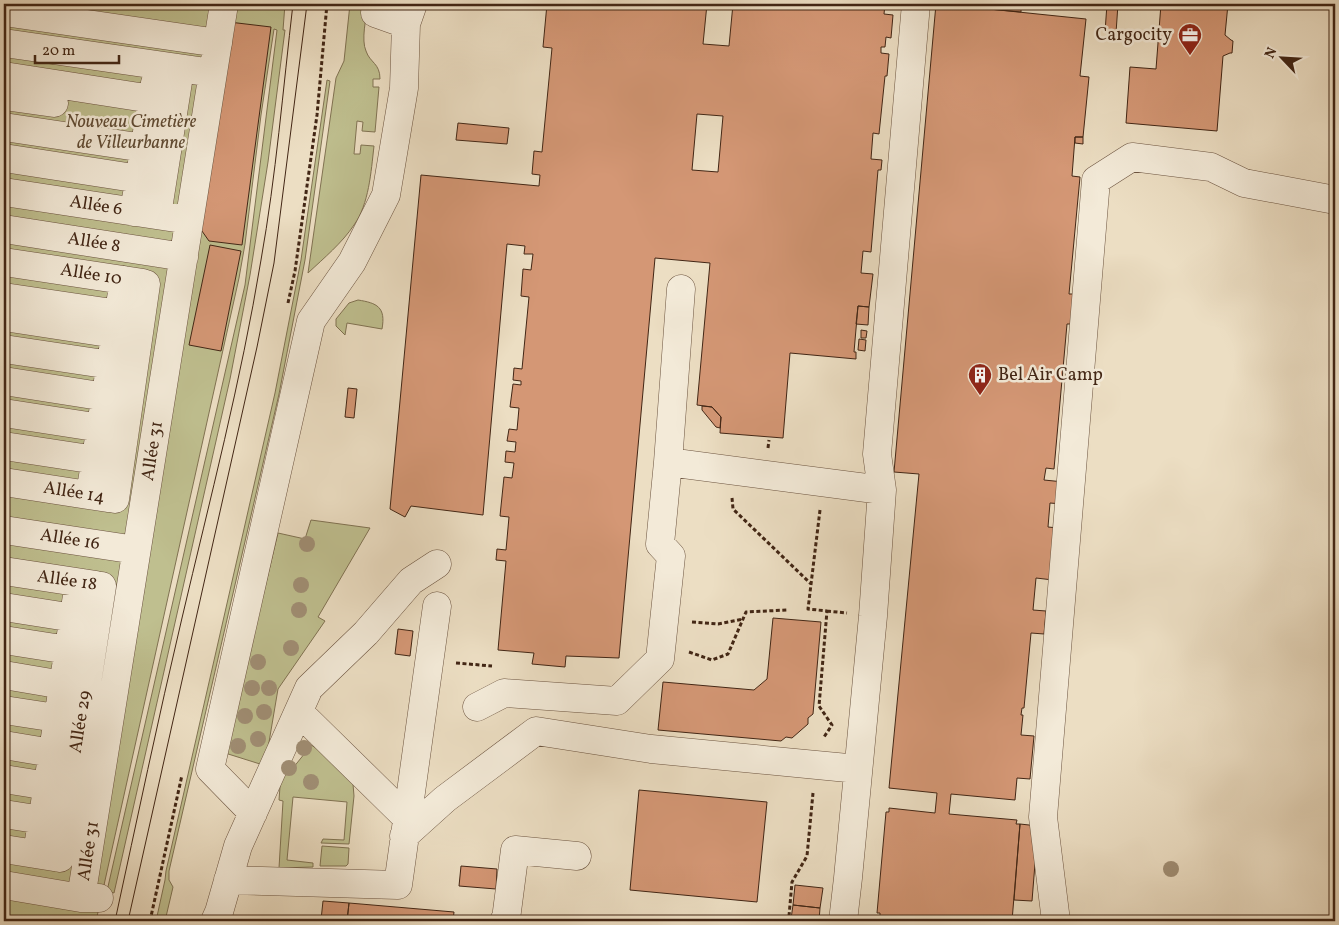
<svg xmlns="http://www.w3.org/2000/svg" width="1339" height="925" viewBox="0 0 1339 925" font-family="Vollkorn,serif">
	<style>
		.green { fill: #bfbf8f; stroke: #807252 }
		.building { fill: #d49775; stroke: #422615; fill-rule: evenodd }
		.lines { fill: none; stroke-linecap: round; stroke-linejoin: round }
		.minor-casing { stroke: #6c5440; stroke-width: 29 }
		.path { stroke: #422615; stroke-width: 3; stroke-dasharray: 4 2.5; stroke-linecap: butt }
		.minor { stroke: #f3ead8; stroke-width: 28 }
		.tram { stroke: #422615; stroke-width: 1 }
		.tree { fill: #a08e74 }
		.labels { text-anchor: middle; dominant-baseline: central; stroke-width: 5; stroke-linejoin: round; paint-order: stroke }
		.poi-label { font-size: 18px; fill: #422615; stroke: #f3ead8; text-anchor: end }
		.park-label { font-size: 18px; font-style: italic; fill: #614c34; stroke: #f3ead8 }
		.street-label { font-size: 18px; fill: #422615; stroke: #f3ead8 }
	</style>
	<rect width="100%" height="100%" fill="#ecdec3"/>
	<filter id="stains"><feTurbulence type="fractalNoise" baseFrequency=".004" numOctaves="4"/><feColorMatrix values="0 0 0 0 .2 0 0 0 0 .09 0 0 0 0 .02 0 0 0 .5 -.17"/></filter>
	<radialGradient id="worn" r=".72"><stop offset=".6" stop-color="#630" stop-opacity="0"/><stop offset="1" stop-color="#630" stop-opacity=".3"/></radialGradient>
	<path class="green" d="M4,4H285L283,30H285L268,162L250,275L230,379L114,893L107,891L245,285L277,30L274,29L261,115L245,244L239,278L96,921H4Z
		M350,4L368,6C366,18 361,40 366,51C370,63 380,63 380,79H373V87H379L375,132L362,131L363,122L357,121L354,154H360L361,145L374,146C371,172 369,204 354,225C342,243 324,258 308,273L336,78L344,61Z
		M327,80L330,81L305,260L279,394L169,871V880L173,887L165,921H156L165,880L166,871L275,393L301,260Z
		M358,300C377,303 386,307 382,329L347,323L345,335L336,326V319L349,303Z
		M311,520L370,528L318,617L325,621L278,689L268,748L260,764L225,753L278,533L305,539Z
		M302,744L311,745L328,755L353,784L354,796L349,844L321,843L323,839L344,840L347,802L293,797L287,860L313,863V867L279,868L283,801L279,800L281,773L286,761L293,768L305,753L296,747Z
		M322,846L349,848L348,864L346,866H320Z"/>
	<path class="building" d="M547,4L556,5V4H707L703,44L729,46L733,4H885L884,14L893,15L891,38L886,37L885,47H881V53L889,54L887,76H885L879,134L873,133L871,159L882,160L881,170H878L871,252L863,251L861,273L873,274L869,307L858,306L854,352H856V359L790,353L783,438L720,433L721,417L712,407L697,405L710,263L655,258L619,658L566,656L565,667L532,664L534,653L498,650L506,561L496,560L497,549L506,550L509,517L500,516L504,477L512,478L514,463L505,462L506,451L515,452L516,442L507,441L509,429L517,430L519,408L510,407L513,384L521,385V381L513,380L514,368L522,369L529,297L521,296L523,269L531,270L533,254H524L525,246L507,244L483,515L411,506L405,517L390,509L421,175L539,186L540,175L532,174L534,151L542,152L552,48L543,47ZM697,114L723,116L718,172L692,170Z
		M936,4H989V9L1086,19L1080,76L1089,77L1083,137H1075L1072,176L1080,177L1069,294H1074L1072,324H1067L1054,469L1046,468L1044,480L1064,482L1062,504L1050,503L1048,527L1058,528L1053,580L1036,578L1033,610L1046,611L1044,634L1031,633L1024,708H1022L1021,715H1023L1021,735L1034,736L1030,779L1017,778L1015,800L951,794L949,814L1017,820L1016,824H1020L1012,921H925L880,917V913H877L886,812H889V808L935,813L937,793L889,788L919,474L894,472Z
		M989,4H1021V12L989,9Z
		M1107,4H1118L1116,33L1105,32Z
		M1161,4H1228L1225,35L1231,40L1233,41L1232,53H1230L1223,56L1217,131L1126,123L1130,67L1156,69Z
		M229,22L271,27L242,245L209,241L197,224Z
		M458,123L509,128L507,144L456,140Z
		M1075,137H1083V144L1075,143Z
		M210,245L241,251L221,351L189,345Z
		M858,306L869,307L868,325L856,324Z
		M861,330L867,331L866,338H861Z
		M859,339L866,340L865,351L858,350Z
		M348,388L357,389L354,418L345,417Z
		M702,406L712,407L721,417L720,428L716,427L702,410Z
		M773,618L821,622L813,714L808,718V724L792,738L786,737L781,741L658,730L663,682L754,690L767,679Z
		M398,629L413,631L410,656L395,654Z
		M639,790L767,802L757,902L630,890Z
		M1020,824L1038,826L1032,901L1014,900Z
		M461,866L497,869L496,889L459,886Z
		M795,885L823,888L820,908L793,905Z
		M323,901L349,903L347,921L321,920Z
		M349,903L454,912L453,921H347Z
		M793,905L820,908L819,921L791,919Z"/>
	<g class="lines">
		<g class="minor-casing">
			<path id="minor" d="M376,4L375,13L406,24
				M4,12L218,43
				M4,43L213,73
				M4,76L152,99
				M4,96L54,103
				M4,127L144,148
				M4,158L140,179
				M4,192L189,220
				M134,212L155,83
				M157,215L180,69
				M4,229L184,257
				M4,262L143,283
				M681,289L668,462L882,490
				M4,297L119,314
				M4,317L115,334
				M4,349L111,365
				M4,381L106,397
				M4,413L101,428
				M4,446L96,460
				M4,482L108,498
				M90,495L124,280
				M115,499L146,284
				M4,530L136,550
				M4,571L96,585
				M4,607L74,618
				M4,640L68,650
				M4,675L63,685
				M477,707L504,693L617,701L660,659L671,556L660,544L668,462
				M4,710L76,721
				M299,712L407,818
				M4,745L52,753
				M4,779L48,786
				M253,813L210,769L311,321L352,262L386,195L404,88L406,24L413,4
				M4,814L42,820
				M404,836L445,799L536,731L651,749L858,769
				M4,849L54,857
				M37,854L79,583
				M60,858L102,586
				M228,880L398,885L437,606
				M4,885L81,898H99
				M81,898L224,4
				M215,921L219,912L238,846L309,688L366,633L411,581L437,564
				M504,921L506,919L515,850L577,856
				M843,921L848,878L873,616L882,490L877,454L916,4
				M1056,921L1043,817L1096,180L1132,157L1211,167L1244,183L1335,200"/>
		</g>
		<path class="path" d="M288,303L295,271L317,115L327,4
			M768,448L769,440
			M732,498L733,509L811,584
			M820,510L808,609L827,611L819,706L832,725L824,737
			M827,611L847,613
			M692,622L718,624L744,619
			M689,652L712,660L728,654L746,612L787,610
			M456,663L492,666
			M789,916L792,882L807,856L813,793
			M150,921L182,775"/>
		<use href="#minor" class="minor"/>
		<path class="tram" d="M115,921C137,820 158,719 182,618C210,499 241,381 261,260C276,176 283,89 293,4
			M128,921L257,347L274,263L307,4"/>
	</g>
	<g class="tree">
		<circle cx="307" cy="544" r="8"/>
		<circle cx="301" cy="585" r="8"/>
		<circle cx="299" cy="610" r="8"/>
		<circle cx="291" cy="648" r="8"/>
		<circle cx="258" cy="662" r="8"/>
		<circle cx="252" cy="688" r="8"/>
		<circle cx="269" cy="688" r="8"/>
		<circle cx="264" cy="712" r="8"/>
		<circle cx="245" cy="716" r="8"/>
		<circle cx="258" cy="739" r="8"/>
		<circle cx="238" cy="746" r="8"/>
		<circle cx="304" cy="748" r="8"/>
		<circle cx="289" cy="768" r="8"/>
		<circle cx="311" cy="782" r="8"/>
		<circle cx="1171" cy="869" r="8"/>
	</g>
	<defs>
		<g id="office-pin" transform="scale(1.25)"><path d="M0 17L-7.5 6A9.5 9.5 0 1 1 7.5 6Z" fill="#8f2418" stroke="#f3ead8"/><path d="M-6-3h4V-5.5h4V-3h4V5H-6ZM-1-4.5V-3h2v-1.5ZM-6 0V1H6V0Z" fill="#fff"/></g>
		<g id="building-pin" transform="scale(1.25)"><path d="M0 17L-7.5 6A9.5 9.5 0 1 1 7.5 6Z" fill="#8f2418" stroke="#f3ead8"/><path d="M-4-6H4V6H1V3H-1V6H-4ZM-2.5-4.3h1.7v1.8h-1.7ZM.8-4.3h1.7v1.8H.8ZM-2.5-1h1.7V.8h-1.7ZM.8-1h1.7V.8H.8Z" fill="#fff"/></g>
	</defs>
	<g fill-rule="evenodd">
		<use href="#office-pin" x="1190" y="35"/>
		<use href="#building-pin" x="980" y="375"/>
	</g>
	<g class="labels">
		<g class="poi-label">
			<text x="1172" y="35">Cargocity</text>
			<text x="998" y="375" text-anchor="start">Bel Air Camp</text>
		</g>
		<g class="park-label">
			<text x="131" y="122">Nouveau Cimetière<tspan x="131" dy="21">de Villeurbanne</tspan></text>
		</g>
		<g class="street-label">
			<text transform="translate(96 206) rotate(9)">Allée 6</text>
			<text transform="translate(94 243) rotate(9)">Allée 8</text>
			<text transform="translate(91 275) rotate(9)">Allée 10</text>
			<text transform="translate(153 451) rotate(-81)">Allée 31</text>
			<text transform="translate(74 493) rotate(9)">Allée 14</text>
			<text transform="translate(70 540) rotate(9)">Allée 16</text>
			<text transform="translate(67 581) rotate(8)">Allée 18</text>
			<text transform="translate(81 722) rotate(-81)">Allée 29</text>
			<text transform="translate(89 851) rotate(-81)">Allée 31</text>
		</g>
	</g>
	<rect width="1339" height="925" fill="none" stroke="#ecdec3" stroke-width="20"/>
	<rect x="5" y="5" width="1329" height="915" fill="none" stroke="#422615" stroke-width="2.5"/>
	<rect x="10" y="10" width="1319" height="905" fill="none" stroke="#422615"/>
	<g transform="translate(1282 58) rotate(295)" stroke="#f3ead8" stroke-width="4" paint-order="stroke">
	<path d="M0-4L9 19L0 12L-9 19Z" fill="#422615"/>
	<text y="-8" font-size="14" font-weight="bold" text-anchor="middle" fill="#422615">N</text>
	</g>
	<path d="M35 55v8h84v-8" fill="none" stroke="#422615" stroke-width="2.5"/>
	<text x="42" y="55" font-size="15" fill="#422615" stroke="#f3ead8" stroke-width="4" paint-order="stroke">20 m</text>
	<rect width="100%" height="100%" filter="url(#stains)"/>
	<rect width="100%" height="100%" fill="url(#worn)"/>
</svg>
